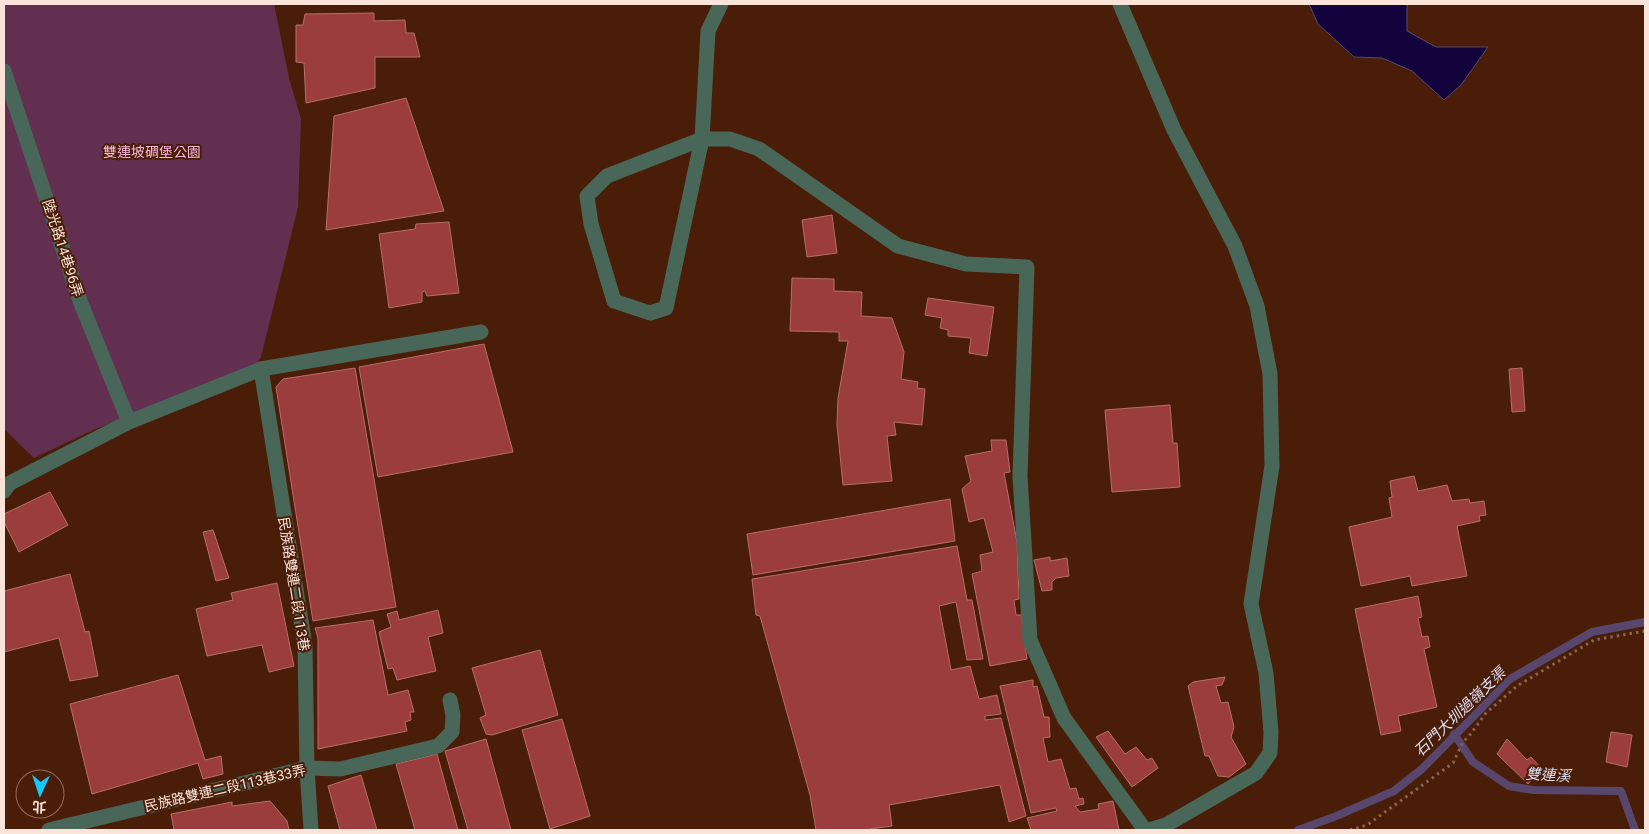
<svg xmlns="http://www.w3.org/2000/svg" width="1649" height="834" viewBox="0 0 1649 834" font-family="Roboto,'Noto Sans TC',sans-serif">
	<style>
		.green { fill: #632f50 }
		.water { fill: #12033d; stroke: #58466c }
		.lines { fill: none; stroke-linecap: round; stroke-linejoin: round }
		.stream { stroke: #58466c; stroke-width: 8 }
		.building { fill: #9b3d3c; stroke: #b76e6a }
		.path { stroke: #886352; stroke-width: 3; stroke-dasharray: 2.5 4; stroke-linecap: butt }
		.minor { stroke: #486758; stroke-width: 15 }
		.labels { text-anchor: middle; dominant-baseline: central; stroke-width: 4; stroke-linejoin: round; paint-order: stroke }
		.park-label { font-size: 14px; fill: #fbb7df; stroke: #4a1d08 }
		.street-label { font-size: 14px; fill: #fae3d9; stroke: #4a1d08 }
		.water-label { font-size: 15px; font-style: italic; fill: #dedff6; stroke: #4a1d08 }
	</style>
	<rect width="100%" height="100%" fill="#4a1d08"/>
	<path class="green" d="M4,4H274L289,78L301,119L298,207L261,357L253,369L93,430L34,458L4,429Z"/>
	<path class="water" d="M1309,4H1407V31L1436,47H1488L1461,85L1444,100L1412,71L1382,58L1354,57L1318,24Z"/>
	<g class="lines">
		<path class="stream" d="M1454,734L1473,762L1509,786L1533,790L1621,791L1635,830
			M1298,830L1334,817L1394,791L1422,769L1510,679L1592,632L1645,622"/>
	</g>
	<path class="building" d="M374,13V21L405,20L406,33H414L420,57H375V88L306,103L304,63L296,62V25H303L305,14Z
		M406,98L444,211L326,230L334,116Z
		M832,215L837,253L807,257L802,220Z
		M449,222L459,293L427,296L425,291L422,292V302L389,308L379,234L415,229L416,224Z
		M792,278L834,279V291L862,292L861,316L892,318L904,352L901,379L918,382L917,388L925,389L922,425L894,422L896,435L887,436L892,481L843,485L837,425L838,398L848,341H839V332L790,331Z
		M928,298L994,307L987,356L969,353L971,338L948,336V330L940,328L942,318L925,315Z
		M484,344L513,452L378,477L359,367Z
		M355,368L396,607L313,621L276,387L283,379Z
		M1522,368L1525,411L1512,412L1509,369Z
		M1170,405L1173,443H1177L1180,487L1112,492L1105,410Z
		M991,440H1006L1010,472L1004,473L1017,542L1019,599L1014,600L1016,615H1021L1027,659L990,666L972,574L982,571L980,555L993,552L984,518L969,522L962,489L971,481L965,456L992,451Z
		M1414,476L1418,491L1447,485L1452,501L1469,499L1470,503L1484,501L1486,515L1479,516L1480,521L1457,526L1467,576L1412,586L1410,576L1361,586L1349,527L1392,517L1389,498L1392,497L1390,481Z
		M50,492L68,525L19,552L4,522V514Z
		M950,499L955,541L753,575L747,534Z
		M213,530L229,578L216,581L203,532Z
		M957,546L967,600H972L983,659L967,660L956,602L939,606L951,670L970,666L979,699L997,695L1001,714L985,716V720L1001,718L1026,816L1009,822L1000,785L889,805L892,826L870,829L871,830H816L810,795L760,616L756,615L752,579Z
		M1050,557V561L1067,558L1069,576L1056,578L1052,582V590L1042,591L1034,560Z
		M70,574L85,632L89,631L98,676L70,681L59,638L4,652V591Z
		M277,583L294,666L269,672L262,645L207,656L196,609L233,600L231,593Z
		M1418,596L1422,617L1418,618L1422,637L1428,636L1430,647L1424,649L1437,707L1398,716L1401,731L1381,735L1355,609Z
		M438,610L443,633L428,637L436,671L397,680L393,668L388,669L379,632L391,627L387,614L397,611L399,620Z
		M373,620L388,695L408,690L414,712H410L411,720L405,722L407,731L318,749V638L315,628Z
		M540,650L558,715L492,735L486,734L480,718L486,715L472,668Z
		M178,675L205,760L221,756L223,774L203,779L198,763L92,794L70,704Z
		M1225,677L1222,685L1216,686L1221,703L1228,702L1234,727L1231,737L1246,764L1229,777L1218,776L1209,756H1205L1188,686L1193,682Z
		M1033,680V687L1037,686L1044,717H1049L1050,737L1043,738L1048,762L1061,759L1070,789L1076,788L1079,799L1083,798L1084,804L1075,806L1080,812L1099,809L1098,804L1113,801L1119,830H1031L1027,818L1057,811L1056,808L1031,813L1000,686Z
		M562,719L590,816L550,829L522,730Z
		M1108,731L1125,754L1136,747L1147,760L1152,758L1158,768L1132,787L1096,737Z
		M1611,732L1632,735L1627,767L1606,762Z
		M486,739L511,830H468L445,751Z
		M1507,739L1527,760L1531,757L1542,769L1528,784L1497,754Z
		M437,754L458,830H415L396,764Z
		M361,775L377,830H340L328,786Z
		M270,801L287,821L289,830H174L171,814L232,802V806Z"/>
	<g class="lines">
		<path class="path" d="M1350,830L1367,825L1453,763L1463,742L1469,736L1486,713L1517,686L1594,640L1645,631"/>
		<path class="minor" d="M721,4L708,31L702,139L666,308L650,313L614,301L591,224L587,196L607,176L702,139H730L759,149L898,246L966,264L1027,267L1020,476L1030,640L1064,718L1145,830
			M1120,4L1174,130L1235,246L1257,306L1270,374L1272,466L1251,604L1266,673L1271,732L1270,753L1256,773L1166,825L1149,830
			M4,71L80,301L129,422
			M261,369L305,646L307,768L311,830
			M4,491L10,483L129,422L261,369L481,332
			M49,830L307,768L340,769L438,746L452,732L453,715L450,700"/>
	</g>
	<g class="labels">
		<g class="park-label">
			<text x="152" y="152">雙連坡碉堡公園</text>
		</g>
		<g class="street-label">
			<text transform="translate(63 248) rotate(72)">陸光路14巷96弄</text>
			<text transform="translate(294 584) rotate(81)">民族路雙連二段113巷</text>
			<text transform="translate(225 788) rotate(-13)">民族路雙連二段113巷33弄</text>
		</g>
		<g class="water-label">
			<text transform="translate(1460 712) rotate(-44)">石門大圳過嶺支渠</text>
			<text transform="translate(1548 775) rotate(3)">雙連溪</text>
		</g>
	</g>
	<rect width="1649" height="834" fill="none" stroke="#fae3d9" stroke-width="10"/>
	<g transform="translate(40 794) rotate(183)"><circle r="24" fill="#4a1d08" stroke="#906c5c"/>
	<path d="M0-4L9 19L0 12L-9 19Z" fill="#12cafb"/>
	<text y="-8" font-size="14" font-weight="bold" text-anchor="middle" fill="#fae3d9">北</text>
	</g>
</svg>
